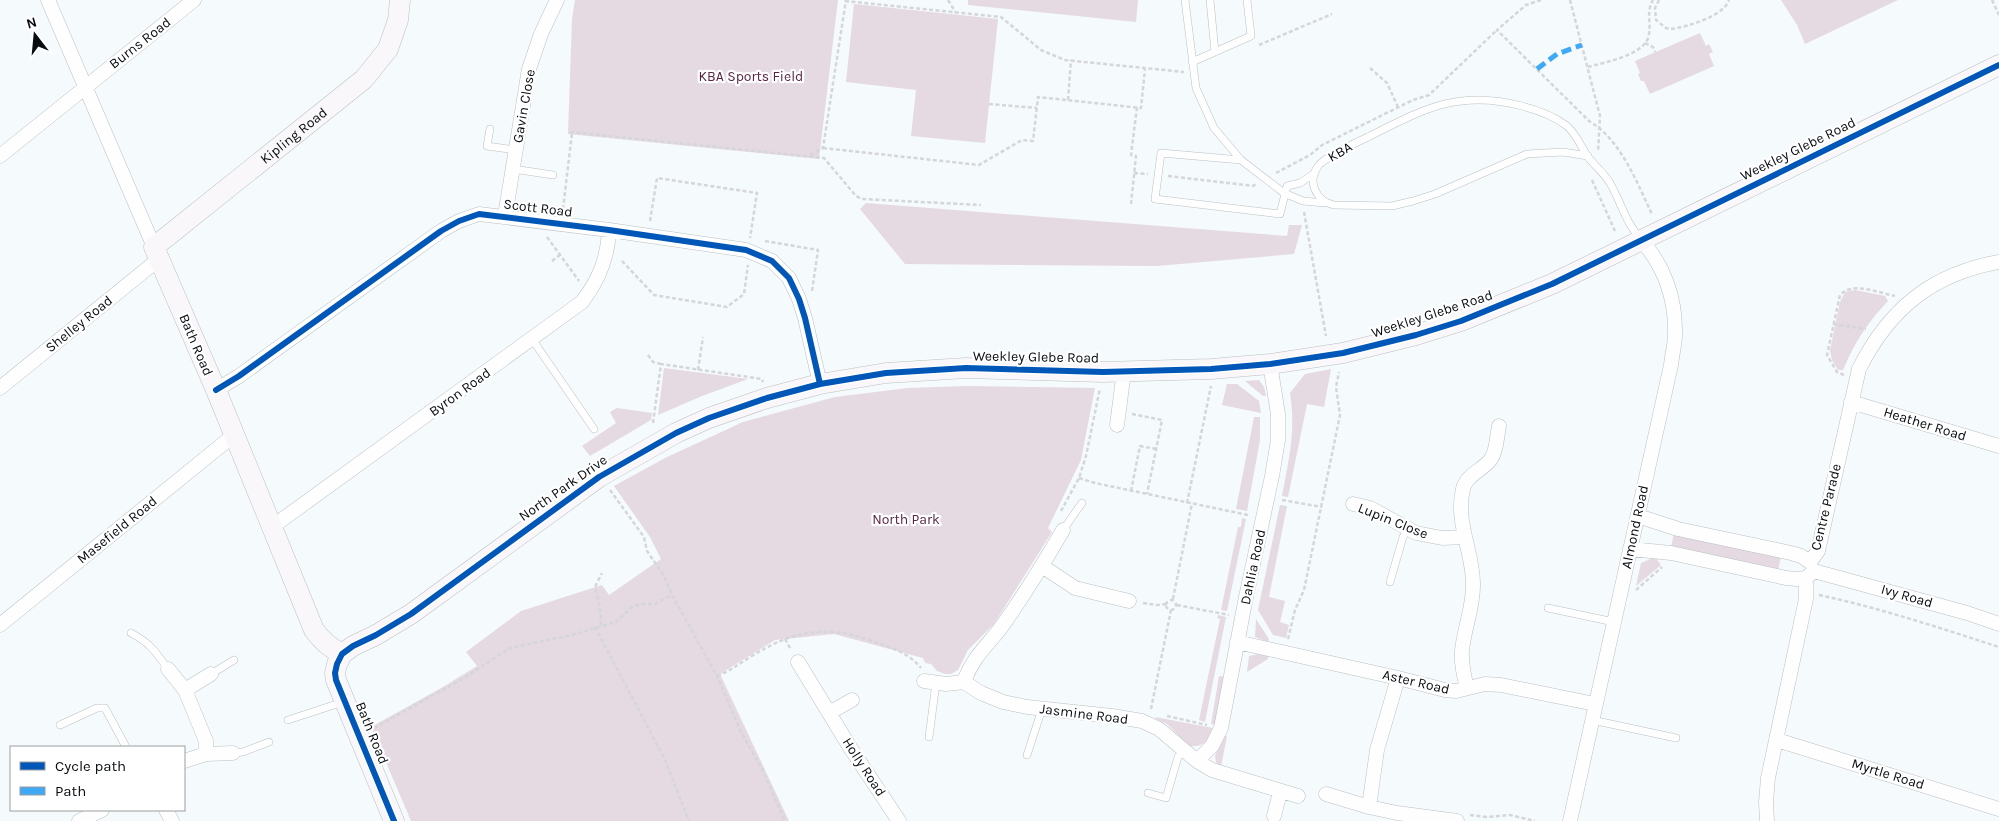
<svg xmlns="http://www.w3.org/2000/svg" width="1999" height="821" viewBox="0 0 1999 821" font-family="Karla,sans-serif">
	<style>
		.green { fill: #e5d9e2 }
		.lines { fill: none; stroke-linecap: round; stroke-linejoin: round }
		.lane-casing { stroke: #bac0c3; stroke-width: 8 }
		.street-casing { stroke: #bac0c3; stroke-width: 15 }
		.secondary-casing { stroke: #bac0c3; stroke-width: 21 }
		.path { stroke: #d5d6d7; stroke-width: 2.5; stroke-dasharray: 4 2.5; stroke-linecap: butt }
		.lane { stroke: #fefeff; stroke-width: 7 }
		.street { stroke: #fefeff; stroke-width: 14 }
		.secondary { stroke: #f9f7f9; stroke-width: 20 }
		.quiet { stroke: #3fa9f5; stroke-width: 5; stroke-dasharray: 10 5; stroke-linecap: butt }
		.cycleway-casing { stroke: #fff; stroke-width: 9 }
		.cycleway { stroke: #0057b8; stroke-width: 6 }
		.labels { text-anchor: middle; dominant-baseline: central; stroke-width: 4.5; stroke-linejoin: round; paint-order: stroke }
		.street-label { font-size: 14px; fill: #060c0f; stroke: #fff }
		.park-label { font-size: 14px; fill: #592546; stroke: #fff }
	</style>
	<rect width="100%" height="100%" fill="#f5fafc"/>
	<path class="green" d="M575,0H838L819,159L568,134L572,19Z
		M968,0H1138L1136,22L968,5Z
		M1781,0H1898L1805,44L1797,25Z
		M854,4L998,19L985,143L911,136L916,90L846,82Z
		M1700,33L1706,46L1709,44L1713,52L1709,54L1714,66L1650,94L1644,81H1641L1638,74L1640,73L1635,61Z
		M866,203L1287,236L1289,225H1302L1294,254L1157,266L905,264L860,209Z
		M1855,290L1885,296L1888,301C1868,322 1854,343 1843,370H1838L1832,360L1830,350L1840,302L1845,292Z
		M664,368L748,379L702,396L658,415Z
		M1331,369L1324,407L1307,404L1288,497L1282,496C1289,458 1296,431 1290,393L1305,374Z
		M1259,380L1264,387L1266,396H1263L1245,381Z
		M1227,384H1237L1259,401L1261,413L1222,405Z
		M967,386L1095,388L1081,460L1048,528L1052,532L994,624L968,650L958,670L951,674H945L937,671L931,664L925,663L923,658L834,634L775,640L720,674L789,821H411L371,727L443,687L477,666L466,652L521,611L602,585L609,595L661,559L650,537L614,486L665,458L743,422L835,397L908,388Z
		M617,408L652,413L651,420L590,456L582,446L616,423L610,412Z
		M1254,417H1260V440L1247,511L1236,509Z
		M1280,505L1287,506L1269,597L1285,601L1280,622L1289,625L1286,638L1273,635L1258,610Z
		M1242,518L1246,519L1227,611L1221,610L1238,527H1241Z
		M1674,533L1781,557L1778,570L1671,547Z
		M1655,557L1661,565L1636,586L1641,563Z
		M1218,615L1226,617L1205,722L1199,720L1220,619L1217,618Z
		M1256,619L1269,639L1268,642L1255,637Z
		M1258,654L1268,656V659L1247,672L1249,656Z
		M1219,676L1225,677L1215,725L1211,724Z
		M1155,717L1213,728C1210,741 1202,748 1189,746L1167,724L1156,719Z
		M1224,736H1227L1221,767L1216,762L1215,756Z"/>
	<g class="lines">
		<g class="lane-casing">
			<path id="lane" d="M1185,0L1196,88L1214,128L1241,160L1284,193L1303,201L1325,203
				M1210,0L1215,52
				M1192,62L1251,36L1247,0
				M490,129L487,146L516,150
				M1588,156L1563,152L1527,154L1435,194L1413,201L1392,206L1334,205C1316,201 1306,181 1319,165C1326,157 1357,142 1368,137C1424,109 1458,89 1522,106C1538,110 1554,116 1567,126C1577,135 1581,147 1588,157C1595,166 1604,173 1610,183C1621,202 1626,224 1641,239
				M1241,160L1161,153L1155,199L1280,214L1287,186L1300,183L1315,173
				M513,169L553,175
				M532,339L594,429
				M1063,530L1082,503
				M1390,582L1403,537L1408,528
				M1548,608L1614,622
				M131,633C150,643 155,651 168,669
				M211,674L234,660
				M288,720L343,702
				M1592,720L1676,738
				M60,725L97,708H105L126,747
				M929,737L936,683
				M233,753L243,752L269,742
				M1027,755L1042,709
				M1148,793L1166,798L1178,757L1184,750"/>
		</g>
		<g class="street-casing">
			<path id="street" d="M48,0L154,247
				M0,156L194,0
				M505,216L529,69L541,34L557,0
				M0,388L159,259
				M216,390L239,376L441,231L459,221L479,214L609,230L746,250L772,261L789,278L799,299L805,318L820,384
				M1851,402L1999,446
				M1117,425L1124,371
				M1353,504L1370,508L1416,533L1442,538L1464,537
				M1638,516L1678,529L1791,553L1801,556L1810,562
				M272,527L582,302C599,280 608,258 609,230
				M1630,549L1671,553L1786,578L1797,579L1806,578
				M1810,562L1818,551L1859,369C1889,309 1932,274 1999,262
				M1042,566L1075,588L1129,601
				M1814,571L1967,613L1999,624
				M0,625L234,435
				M1237,642L1398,678L1445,690L1456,691L1485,684L1501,685L1595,704
				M798,662L851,749L899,821
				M168,669L185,690L206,741V754
				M1398,678L1377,750L1369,807L1397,813L1457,821
				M924,681L946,684L964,682L981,693L1003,702L1027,707L1112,716L1142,721L1159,729L1197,761L1212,770L1298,796
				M964,682C973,655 990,644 1005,622C1026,592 1045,561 1063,530
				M1467,688C1464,676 1461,664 1462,651C1464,628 1474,606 1473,583C1473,552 1455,522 1463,489C1466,475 1483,470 1491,459C1497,450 1497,436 1499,426
				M185,690L211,674
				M829,713L852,700
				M1777,740L1999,809
				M184,761L206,754L233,753
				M1197,761L1212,746L1221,728L1246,597L1272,476L1278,440V414L1270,364
				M1326,794L1369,807
				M166,810L172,821
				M1274,816L1280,792
				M79,821L102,810
				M1570,821L1671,365C1672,355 1675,344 1675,334C1676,299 1664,265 1641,240
				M1767,821L1766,802L1768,778L1806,599V578L1814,571"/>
		</g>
		<g class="secondary-casing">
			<g id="secondary">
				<path id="s1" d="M342,654C330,648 322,641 314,630L216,390L154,247L364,79L388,49L398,20L400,0"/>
				<path d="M394,821L336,680L335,673L337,664L342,654L353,646L376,635L411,614L599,477L676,433L709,418L767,398L820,384L886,373L966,368L1103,372L1211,369L1270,364L1343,353L1416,335L1461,321L1552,284L1999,65"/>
			</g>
		</g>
		<path class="path" d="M948,0L956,13
			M1541,0L1526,5L1497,30L1589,121C1621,140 1636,181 1652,214
			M1570,0L1600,116L1598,152
			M1659,0L1655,8L1656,20L1666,28L1671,29C1687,27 1724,16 1729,0
			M1992,0L1999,15
			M845,1L1001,17L1041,50L1065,60L1184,72
			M1645,43L1653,47L1655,52
			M1259,45L1332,14
			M1588,67C1605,62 1647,55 1649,34C1651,21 1646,12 1653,0
			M1370,68L1387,83L1398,107
			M1068,100L1071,60
			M989,104L1037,108
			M570,132L824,158L856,196L862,199L981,205
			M823,148L979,165L1022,140L1033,141L1038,97L1141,108L1145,69
			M810,155L823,148L846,0
			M1134,173L1148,174
			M1276,173L1310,155L1322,145L1413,100L1429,95L1497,30
			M1168,176L1253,186L1256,184
			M1592,180L1615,231
			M1131,204L1136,156L1131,155L1137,107
			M563,209L572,133
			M1304,212L1326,336
			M650,221L657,178L757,193L750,238
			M547,237L579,281
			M765,241L818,250L812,291
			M552,261L560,255
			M622,261L654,295L727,307L744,294L748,265
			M1833,324L1866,329
			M648,355L653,362L661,364
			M698,370L703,337
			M1844,375L1837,372L1827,355L1840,295C1852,281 1879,293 1895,296
			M1132,414L1162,420L1147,494
			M653,423L661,364L762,379L763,382
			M1079,478L1095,483L1248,515
			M610,490L644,537L647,551L664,576L672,595L717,676L742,734L762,769L785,821
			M1131,491L1140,446L1156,449
			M1282,500L1322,507
			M1187,503L1211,386
			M1061,511L1079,478L1086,456L1100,388
			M1636,590L1662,567
			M1819,595C1880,608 1940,628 1999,647
			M1173,599L1192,503
			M1166 605a5 5 0 1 1 10 0a5 5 0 1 1-10 0Z
			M1143,603L1157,605L1166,604
			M1177,605L1229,615
			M601,625L600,607L595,587L602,573
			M595,627L665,760L689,821
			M785,639L791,650
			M1288,639L1295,610L1304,590L1340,415L1336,387L1339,372
			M717,676C730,671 739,664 750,657C793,630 827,624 875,642C892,648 909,653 921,668
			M1151,709L1171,610
			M1167,716L1207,725
			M374,728L464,678L510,648L572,635L616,622L632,607L640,604H654L672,595
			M1470,815L1486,817L1510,815L1535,821"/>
		<use href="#lane" class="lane"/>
		<use href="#street" class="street"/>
		<use href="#secondary" class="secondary"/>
		<path class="quiet" d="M1537,69L1557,54L1582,45"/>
		<g class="cycleway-casing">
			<path id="cycleway" d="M216,390L239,376L441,231L459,221L479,214L609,230L746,250L772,261L789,278L799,299L805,318L820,384
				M394,821L336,680L335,673L337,664L342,654L353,646L376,635L411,614L599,477L676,433L709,418L767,398L820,384L886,373L966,368L1103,372L1211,369L1270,364L1343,353L1416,335L1461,321L1552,284L1999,65"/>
		</g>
		<use href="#cycleway" class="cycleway"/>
	</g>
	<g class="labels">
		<g class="street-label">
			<text transform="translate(140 43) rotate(-38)">Burns Road</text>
			<text transform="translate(524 106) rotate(-80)">Gavin Close</text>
			<text stroke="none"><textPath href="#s1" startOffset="631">Kipling Road</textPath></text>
			<text transform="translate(1798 149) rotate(-26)">Weekley Glebe Road</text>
			<text transform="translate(1340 152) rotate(-30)">KBA</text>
			<text transform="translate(538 208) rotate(7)">Scott Road</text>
			<text transform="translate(1432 314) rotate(-18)">Weekley Glebe Road</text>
			<text transform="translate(79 324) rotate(-39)">Shelley Road</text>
			<text transform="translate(196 345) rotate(67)">Bath Road</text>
			<text transform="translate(1036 357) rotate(1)">Weekley Glebe Road</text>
			<text transform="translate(460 392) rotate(-36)">Byron Road</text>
			<text transform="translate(1925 424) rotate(17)">Heather Road</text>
			<text transform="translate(563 488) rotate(-35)">North Park Drive</text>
			<text transform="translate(1826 507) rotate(-76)">Centre Parade</text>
			<text transform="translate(1393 521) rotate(22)">Lupin Close</text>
			<text transform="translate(1635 527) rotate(-78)">Almond Road</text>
			<text transform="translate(117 530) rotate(-39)">Masefield Road</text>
			<text transform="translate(1253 567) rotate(-78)">Dahlia Road</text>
			<text transform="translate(1907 596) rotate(16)">Ivy Road</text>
			<text transform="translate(1416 682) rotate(13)">Aster Road</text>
			<text transform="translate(1084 714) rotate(7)">Jasmine Road</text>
			<text transform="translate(372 733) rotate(68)">Bath Road</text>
			<text transform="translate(864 767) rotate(57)">Holly Road</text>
			<text transform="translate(1888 774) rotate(17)">Myrtle Road</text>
		</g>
		<g class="park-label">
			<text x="751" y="76">KBA Sports Field</text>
			<text x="906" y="519">North Park</text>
		</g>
	</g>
	<rect x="10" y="746" width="175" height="65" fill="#ffffff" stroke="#9b9e9f"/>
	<rect x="20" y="762" width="25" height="8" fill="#0057b8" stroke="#9b9e9f"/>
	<text x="55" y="771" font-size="15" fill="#060c0f">Cycle path</text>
	<rect x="20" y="787" width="25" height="8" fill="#3fa9f5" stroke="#9b9e9f"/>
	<text x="55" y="796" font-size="15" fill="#060c0f">Path</text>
	<g transform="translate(35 35) rotate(344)" stroke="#ffffff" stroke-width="4" paint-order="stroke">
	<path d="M0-4L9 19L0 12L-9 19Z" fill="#060c0f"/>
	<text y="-8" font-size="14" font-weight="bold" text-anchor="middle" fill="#060c0f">N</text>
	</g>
</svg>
